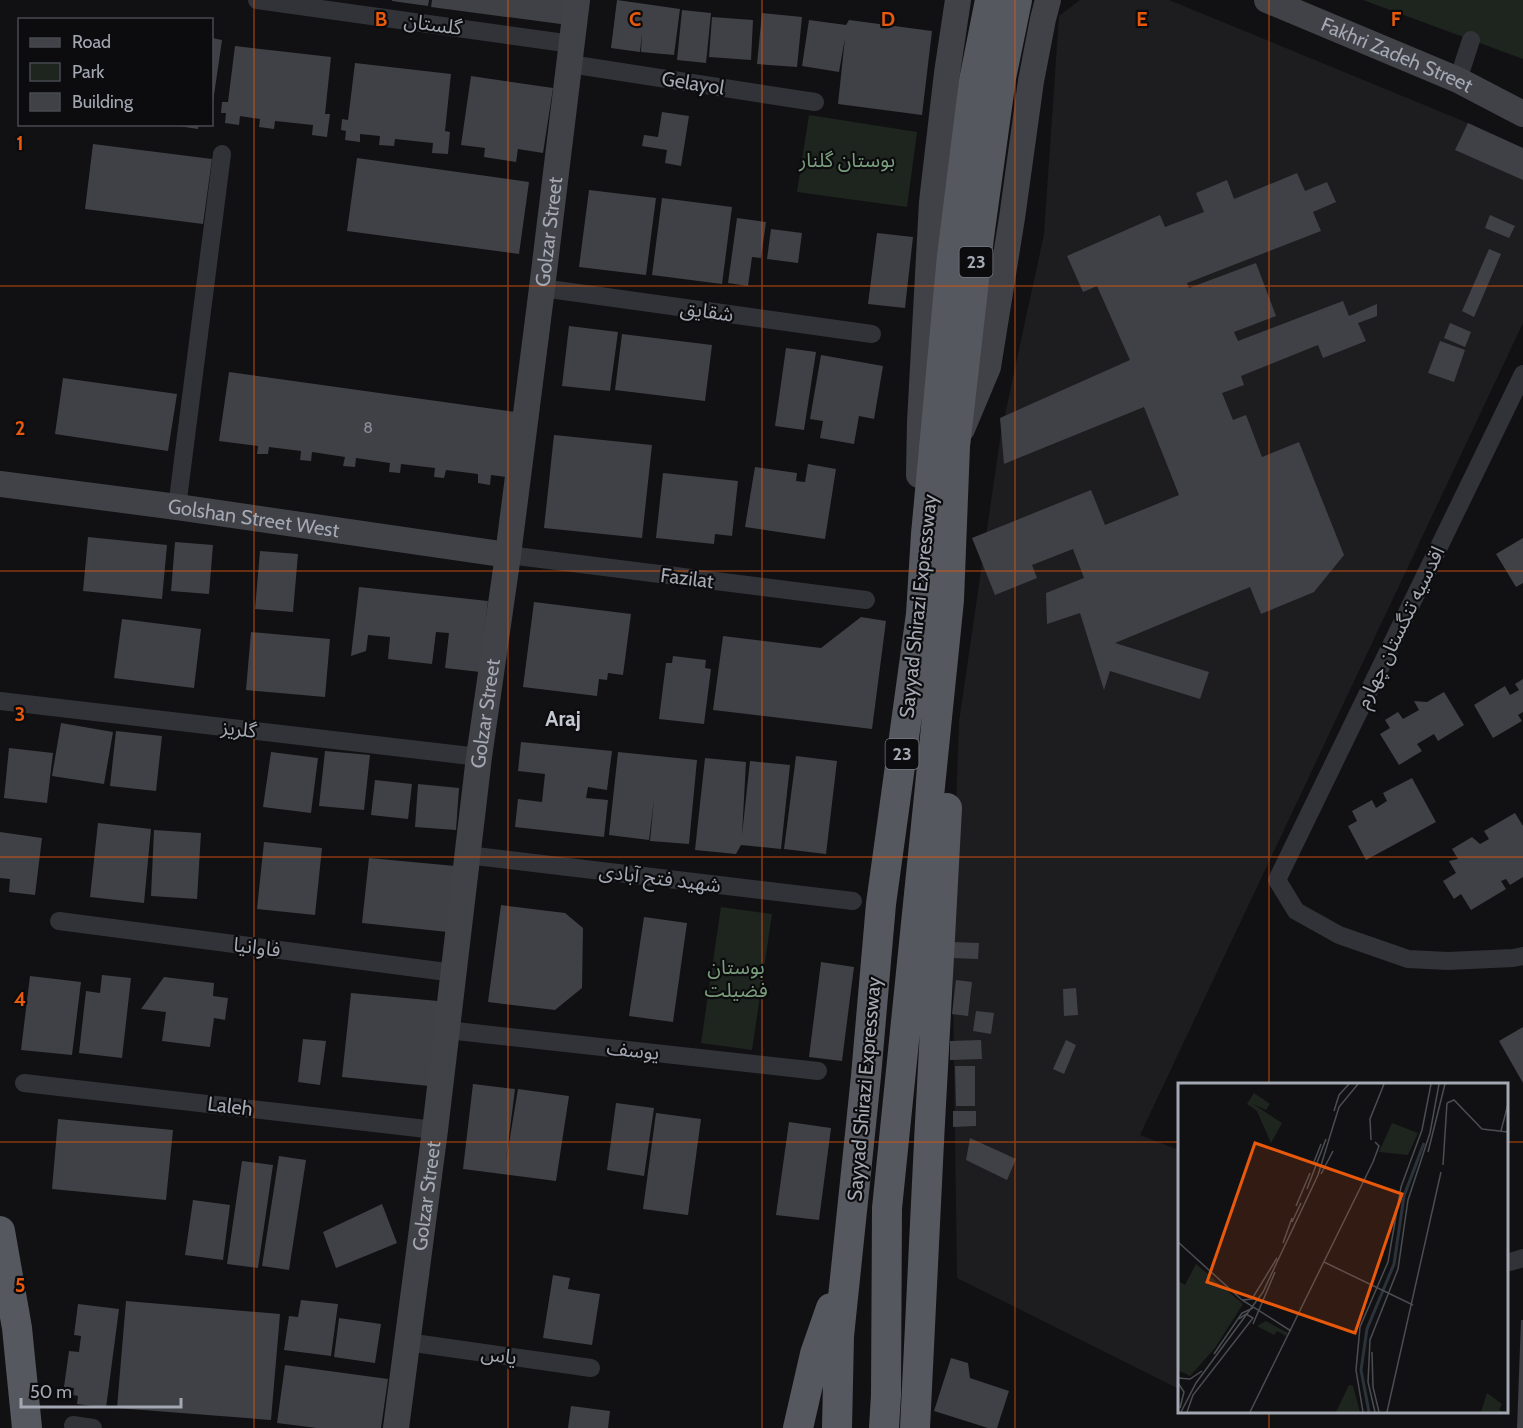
<svg xmlns="http://www.w3.org/2000/svg" width="1523" height="1428" viewBox="0 0 1523 1428" font-family="Cabin,'Noto Sans Arabic',sans-serif">
	<style>
		.built { fill: #1d1d20 }
		.green { fill: #1e251f }
		.building { fill: #404146 }
		.lines { fill: none; stroke-linecap: round; stroke-linejoin: round }
		.minor { stroke: #323338; stroke-width: 18 }
		.secondary { stroke: #404247; stroke-width: 26 }
		.trunk { stroke: #56585f; stroke-width: 30 }
		.grid { fill: none; stroke: #e8590c; stroke-width: 1.5; stroke-opacity: 0.55 }
		.labels { text-anchor: middle; dominant-baseline: central; stroke-width: 4.5; stroke-linejoin: round; paint-order: stroke }
		.number-label { font-size: 16px; fill: #8a8e98 }
		.shield { fill: #0c0c0e; stroke: #767982; stroke-width: 1.5 }
		.shield-label { font-size: 18px; font-weight: bold; fill: #a3a8b3 }
		.street-label { font-size: 20px; fill: #a3a8b3; stroke: #0c0c0e }
		.park-label { font-size: 20px; fill: #7a9e7d; stroke: #0c0c0e }
		.neighbourhood-label { font-size: 21px; font-weight: bold; fill: #c4c7cf; stroke: #0c0c0e }
		.inset-river { fill: none; stroke: #2b333b; stroke-width: 3 }
		.inset-road { fill: none; stroke: #4b4d53; stroke-width: 1.5 }
		.view { fill: #e8590c; fill-opacity: 0.15; stroke: #e8590c; stroke-width: 3 }
		.inset-edge { fill: none; stroke: #a3a8b3; stroke-width: 3 }
		.grid-label { font-size: 20px; text-anchor: middle; font-weight: bold; fill: #e8590c; stroke: #0c0c0e; stroke-width: 4.5; stroke-linejoin: round; paint-order: stroke }
	</style>
	<rect width="100%" height="100%" fill="#111113"/>
	<path class="built" d="M1080,0H1169L1468,123L1523,150V323L1140,1135L1179,1150V1389L957,1278L952,922L959,722L1001,433L1044,234L1059,16Z"/>
	<path class="green" d="M1363,0H1523V59Z
		M809,115L917,132L907,207L797,192Z
		M721,907L772,914L752,1050L701,1043Z"/>
	<path class="building" d="M392,0H429L428,6L392,1Z
		M432,0H572L568,25L431,7Z
		M617,0L680,9L674,55L641,52L642,33L640,52L611,48Z
		M682,10L711,13L706,63L677,60Z
		M762,13L802,17L797,67L757,64Z
		M712,17L753,20L751,60L709,57Z
		M809,20L846,25L849,20L932,31L922,115L838,104L845,38L839,72L802,66Z
		M212,38L222,40L213,102H212Z
		M235,46L331,57L325,114H330L327,137L312,135L313,125L275,121L274,129L259,127L260,119L240,116L239,125L225,123L226,113H221L222,102H228Z
		M355,63L451,74L445,131L450,132L448,154L432,153L433,143L395,139L394,146L379,145L380,136L360,134V142L345,140L346,131L341,130L342,119L348,120Z
		M471,76L553,88L543,153L518,149L516,162L484,157L485,148L461,145Z
		M662,112L689,116L681,166L665,163L667,150L642,146L644,135L658,137Z
		M1468,123L1523,148V180L1455,150Z
		M178,124H199L198,129L178,126Z
		M93,144L212,159L203,224L85,209Z
		M357,158L529,182L519,254L347,231Z
		M1297,173L1305,191L1327,182L1336,202L1313,212L1321,231L1187,283L1189,288L1256,263L1276,316L1234,332L1238,341L1343,301L1349,316L1377,304V316L1358,323L1366,341L1323,358L1318,345L1241,376L1244,385L1222,393L1233,420L1246,415L1262,457L1299,442L1344,555L1314,592L1261,614L1250,587L1115,643L1209,672L1200,699L1110,671L1104,690L1080,613L1047,624L1046,593L1084,578L1073,549L1032,565L1037,578L995,595L972,538L1091,490L1105,525L1179,495L1144,407L1004,464L1000,418L1130,360L1097,286L1083,292L1067,256L1160,215L1165,227L1204,212L1196,193L1227,180L1234,199Z
		M589,190L656,198L646,275L579,267Z
		M662,198L732,207L722,284L652,275Z
		M1490,215L1515,226L1509,238L1485,228Z
		M737,218L766,222L761,258L752,257L748,286L728,283Z
		M771,229L802,233L798,263L767,259Z
		M877,233L913,237L905,308L868,304Z
		M1489,249L1501,254L1474,317L1462,311Z
		M1450,323L1471,332L1465,347L1444,338Z
		M569,326L618,332L610,391L562,386Z
		M622,334L712,345L705,401L615,390Z
		M1440,341L1465,350L1454,382L1428,373Z
		M786,348L816,352L804,430L775,426Z
		M821,355L883,366L874,419L859,416L854,444L820,438L823,421L810,419Z
		M229,372L516,412L506,477L491,475L490,485L478,483V474L446,470L444,478L434,477L435,468L401,464L400,473L389,472L390,463L356,458L355,467L343,466L345,457L312,452L311,461L300,460L301,451L269,447L268,454H257L258,446L219,441Z
		M63,378L177,394L168,451L55,434Z
		M554,435L652,445L642,538L544,528Z
		M808,464L836,469L825,539L745,527L755,467L797,473L796,481L805,482Z
		M663,473L738,481L732,536L715,534L714,544L656,538Z
		M88,537L167,545L162,599L83,591Z
		M1523,538V583L1516,587L1496,554Z
		M175,542L213,545L209,594L171,591Z
		M260,551L298,554L293,612L255,609Z
		M359,587L488,601L480,672L445,668L449,633L436,632L432,664L388,659L390,637L368,635L366,651L351,656Z
		M534,602L631,614L623,675L608,673L607,680L599,679L597,696L523,687Z
		M861,617L886,621L872,729L713,710L723,636L821,648Z
		M122,619L201,629L194,688L114,678Z
		M251,632L330,639L325,697L246,690Z
		M673,656L706,660L705,668L711,669L704,724L659,719L666,663H672Z
		M1523,679V712L1518,715L1522,721L1493,738L1474,705L1505,686L1510,695L1519,690L1515,684Z
		M1444,692L1464,725L1438,741L1434,734L1417,744L1422,751L1399,765L1380,734L1390,728L1385,720L1398,712L1403,719L1419,710L1414,701L1427,702Z
		M61,723L113,732L104,784L52,776Z
		M116,731L162,736L156,791L110,786Z
		M521,742L612,751L607,790L588,787L586,798L608,800L604,837L515,827L518,799L542,802L545,774L518,771Z
		M9,748L53,753L47,803L4,798Z
		M325,751L370,755L364,810L319,806Z
		M271,752L318,758L311,813L263,807Z
		M618,752L697,760L689,844L650,841L654,799L649,840L609,835Z
		M796,756L837,761L826,854L784,849Z
		M705,758L746,762L742,835L750,761L790,765L781,849L741,845L736,854L695,850Z
		M1412,778L1436,822L1366,860L1348,826L1357,821L1352,811L1372,800L1376,808L1387,801L1383,793Z
		M375,780L412,784L408,819L371,815Z
		M418,784L459,788L456,830L415,827Z
		M1515,813L1523,826V877L1510,885L1506,879L1501,881L1506,889L1471,910L1461,894L1454,899L1443,881L1456,873L1449,861L1458,859L1452,849L1472,837L1480,844L1489,839L1484,831Z
		M98,823L151,829L144,903L90,897Z
		M154,830L201,833L197,899L151,896Z
		M0,832L42,838L35,895L9,892L10,879L0,878Z
		M264,842L322,848L315,915L257,909Z
		M369,858L455,866L448,932L362,923Z
		M501,905L565,913L583,928L582,988L555,1010L488,1002Z
		M644,917L687,923L673,1022L629,1016Z
		M952,942L979,943L978,959L952,958Z
		M821,962L854,967L842,1061L809,1057Z
		M102,975L131,978L122,1058L79,1053L86,991L100,993Z
		M30,976L81,982L72,1055L21,1050Z
		M164,977L214,983L213,996L228,998L225,1020L214,1018L210,1047L162,1041L166,1012L141,1009Z
		M956,980L972,982L968,1016L952,1014Z
		M1076,988L1078,1015L1064,1016L1063,989Z
		M351,993L438,1001L429,1086L342,1077Z
		M976,1011L994,1013L991,1034L973,1031Z
		M1523,1027V1083L1499,1041Z
		M303,1039L326,1041L320,1085L298,1082Z
		M981,1040L982,1059L950,1060V1041Z
		M1066,1040L1076,1045L1064,1074L1053,1069Z
		M955,1066H975V1106H956Z
		M473,1084L515,1089L506,1161L518,1089L569,1096L556,1181L463,1169Z
		M616,1103L654,1108L644,1176L607,1170Z
		M953,1111H976V1126L953,1127Z
		M656,1113L701,1119L688,1215L643,1209Z
		M58,1119L173,1130L166,1200L52,1189Z
		M789,1122L831,1128L819,1220L776,1215Z
		M970,1138L1016,1159L1007,1180L966,1160Z
		M279,1156L306,1160L289,1270L262,1266Z
		M242,1161L273,1165L258,1268L227,1264Z
		M193,1200L230,1205L223,1260L185,1255Z
		M382,1204L397,1243L336,1268L323,1232Z
		M553,1275L570,1278L568,1289L600,1294L592,1345L543,1338Z
		M301,1300L338,1304L331,1356L284,1350L289,1316L298,1317Z
		M126,1301L280,1314L271,1420L117,1408Z
		M78,1304L119,1309L106,1408L77,1404L78,1396L73,1395L74,1388L64,1387L69,1351L79,1352L81,1336L74,1335Z
		M339,1318L381,1324L375,1363L334,1357Z
		M1521,1320H1523V1428H1517Z
		M951,1358L968,1363L970,1378L1009,1391L997,1428H988L934,1411Z
		M285,1365L388,1379L381,1428H317L277,1423Z
		M571,1406L610,1411L608,1428H568Z"/>
	<g class="lines">
		<path class="minor" d="M257,0L572,44
			M570,64L815,102
			M1458,80L1471,40
			M542,288L872,334
			M1523,374L1277,880L1296,911L1339,935L1408,959L1448,961L1513,958L1523,956
			M177,507L222,154
			M508,555L866,600
			M0,701L479,757
			M467,855L853,901
			M59,921L454,973
			M447,1030L818,1071
			M24,1083L435,1130
			M1510,1262L1523,1258
			M407,1342L591,1368
			M73,1425L93,1428"/>
		<g class="secondary">
			<path id="s1" d="M1267,0L1458,80L1523,114"/>
			<path d="M962,429L988,367L1012,218L1031,81L1043,19L1048,0"/>
			<path d="M919,475L920,422L932,202L947,73L958,0"/>
			<path id="s2" d="M0,484L177,507L508,555"/>
			<path id="s3" d="M396,1428L435,1130L479,757L508,555L542,288L577,0"/>
		</g>
		<path class="trunk" d="M0,1231L17,1328L27,1428
			M798,1428L815,1354L831,1308
			M837,1428L839,1336L866,1076L881,904L921,614L926,534L952,256L974,81L990,0
			M884,1428L886,1395L887,1208L949,600L955,446L979,237L1001,78L1017,0
			M915,1428C924,1221 936,1015 947,808"/>
	</g>
	<path class="grid" d="M254,0V1428M508,0V1428M762,0V1428M1015,0V1428M1269,0V1084M0,286H1523M0,571H1523M0,857H1523M0,1142H1180M1506,1142H1523M1269,1412V1428"/>
	<g class="labels">
		<g class="number-label">
			<text x="368" y="427">8</text>
		</g>
		<g class="shield">
			<rect x="959.5" y="247" width="33" height="30" rx="4.5"/>
			<rect x="885.5" y="739" width="33" height="30" rx="4.5"/>
		</g>
		<g class="shield-label">
			<text x="976" y="262">23</text>
			<text x="902" y="754">23</text>
		</g>
		<g class="street-label">
			<text transform="translate(433 24) rotate(8)">گلستان</text>
			<text stroke="none"><textPath href="#s1" startOffset="141">Fakhri Zadeh Street</textPath></text>
			<text transform="translate(693 83) rotate(9)">Gelayol</text>
			<text stroke="none"><textPath href="#s3" startOffset="1206">Golzar Street</textPath></text>
			<text transform="translate(707 311) rotate(8)">شقایق</text>
			<text stroke="none"><textPath href="#s2" startOffset="256">Golshan Street West</textPath></text>
			<text transform="translate(687 578) rotate(7)">Fazilat</text>
			<text transform="translate(918 606) rotate(-84)">Sayyad Shirazi Expressway</text>
			<text transform="translate(1400 627) rotate(-64)">اقدسیه تنگستان چهارم</text>
			<text stroke="none"><textPath href="#s3" startOffset="720">Golzar Street</textPath></text>
			<text transform="translate(239 729) rotate(7)">گلریز</text>
			<text transform="translate(660 878) rotate(7)">شهید فتح آبادی</text>
			<text transform="translate(257 947) rotate(7)">فاوانیا</text>
			<text transform="translate(633 1050) rotate(6)">یوسف</text>
			<text transform="translate(864 1089) rotate(-85)">Sayyad Shirazi Expressway</text>
			<text transform="translate(230 1106) rotate(7)">Laleh</text>
			<text stroke="none"><textPath href="#s3" startOffset="234">Golzar Street</textPath></text>
			<text transform="translate(499 1355) rotate(8)">یاس</text>
		</g>
		<g class="park-label">
			<text x="847" y="160">بوستان گلنار</text>
			<text x="736" y="967">بوستان<tspan x="736" dy="23">فضیلت</tspan></text>
		</g>
		<g class="neighbourhood-label">
			<text x="563" y="718">Araj</text>
		</g>
	</g>
	<g transform="translate(1178 1083)">
		<rect width="330" height="330" fill="#111113"/>
		<path d="M76,10L92,21L88,27L75,21L104,40L93,60L79,28L69,21ZM214,40L240,50L230,72L201,69ZM18,181L65,221L37,265L12,293L0,287V198L7,202ZM88,238L110,250L108,253L99,248L96,252L79,243ZM171,302L175,303L182,329H158Z" fill="#1e251f"/>
		<path d="M309,310L324,321L321,327L328,329H303Z" fill="#1e251f"/>
		<path class="inset-river" d="M191,329L183,287L189,246L216,181L226,113L246,60"/>
		<path class="inset-road" d="M269,20L276,17L304,46L330,49M156,28L161,12L171,1M323,48L330,21M193,57L192,36L206,1M250,69L267,1M136,79L143,61M265,82L269,20M143,91L155,68M129,106L148,56M118,123L132,90M114,139L123,120M0,159L64,217L113,248M105,160L114,135M146,179L235,222M65,217L74,216L99,175M75,241L97,189M194,269L195,304L201,329M36,271L64,230L75,225M0,295L12,296L24,288M0,300L6,309L2,325M3,329L18,300L85,209L140,92L161,24L180,1M9,329L15,312L75,235L68,231L61,236M72,329L195,79L201,63L197,59M185,329L178,287L182,244L210,179L223,104L244,47L253,1M197,329L190,299L192,257L220,186L230,117L252,50L261,1M209,329L263,89"/>
		<path class="view" d="M77,60L224,111L177,250L29,199Z"/>
		<rect width="330" height="330" class="inset-edge"/>
	</g>
	<g class="grid-label">
		<text x="381" y="26">B</text>
		<text x="635" y="26">C</text>
		<text x="888" y="26">D</text>
		<text x="1142" y="26">E</text>
		<text x="1396" y="26">F</text>
		<text x="20" y="150">1</text>
		<text x="20" y="435">2</text>
		<text x="20" y="721">3</text>
		<text x="20" y="1006">4</text>
		<text x="20" y="1292">5</text>
	</g>
	<rect x="18" y="18" width="195" height="108" fill="#0c0c0e" stroke="#484a50" stroke-width="1.5"/>
	<rect x="30" y="38" width="30" height="9" fill="#404247" stroke="#484a50" stroke-width="1.5"/>
	<text x="72" y="48" font-size="18" fill="#a3a8b3">Road</text>
	<rect x="30" y="63" width="30" height="18" fill="#1e251f" stroke="#484a50" stroke-width="1.5"/>
	<text x="72" y="78" font-size="18" fill="#a3a8b3">Park</text>
	<rect x="30" y="93" width="30" height="18" fill="#404146" stroke="#484a50" stroke-width="1.5"/>
	<text x="72" y="108" font-size="18" fill="#a3a8b3">Building</text>
	<path d="M21 1398v9h160v-9" fill="none" stroke="#a3a8b3" stroke-width="3"/>
	<text x="30" y="1398" font-size="18" fill="#a3a8b3" stroke="#0c0c0e" stroke-width="4.5" paint-order="stroke">50 m</text>
</svg>
